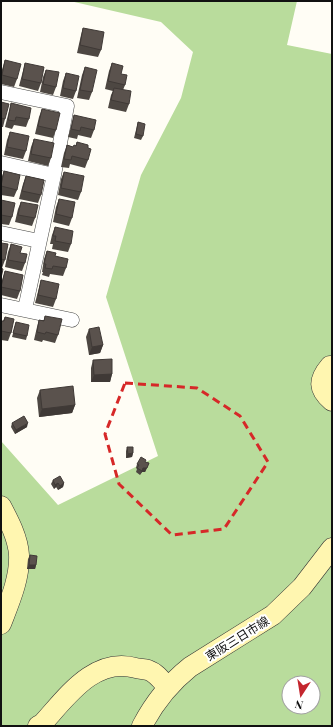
<svg xmlns="http://www.w3.org/2000/svg" width="333" height="727" viewBox="0 0 333 727" font-family="'Playfair Display','Noto Sans JP',serif">
	<style>
		.forest { fill: #b9dc9c; fill-rule: evenodd }
		.lines { fill: none; stroke-linecap: round; stroke-linejoin: round }
		.street-casing { stroke: #444; stroke-width: 15 }
		.secondary-casing { stroke: #333; stroke-width: 21 }
		.street { stroke: #fff; stroke-width: 14 }
		.secondary { stroke: #fff6b0; stroke-width: 20 }
		.wall { fill: #4d4742 }
		.shaded-wall { fill: #3f3936 }
		.building { fill: #5a524d; stroke: #3f3936 }
		.marked { fill: none; stroke: #d62828; stroke-width: 3; stroke-dasharray: 8 5; stroke-linejoin: round }
		.labels { text-anchor: middle; dominant-baseline: central; stroke-width: 4; stroke-linejoin: round; paint-order: stroke }
		.street-label { font-size: 12px; fill: #111; stroke: #fff }
	</style>
	<rect width="100%" height="100%" fill="#fffdf5"/>
	<path class="forest" d="M70,1H297L287,45L332,54V726H1V441L58,505L158,456L106,297L141,175L181,98L193,52L161,22ZM289,683H313V707H289Z"/>
	<g class="lines">
		<g class="street-casing">
			<path id="street" d="M1,92L67,106L54,175L25,309
				M1,163L54,175
				M1,233L39,241
				M1,305L72,320"/>
		</g>
		<g class="secondary-casing">
			<path id="secondary" d="M332,366H330C318,380 318,389 332,401
				M1,506C9,521 18,538 19,555C20,579 9,603 1,624
				M38,726L42,724C66,698 94,656 136,668C139,669 144,669 148,670C157,673 162,681 168,688
				M142,726C154,703 170,683 190,667L273,615L302,587L332,548"/>
		</g>
		<use href="#street" class="street"/>
		<use href="#secondary" class="secondary"/>
	</g>
	<path class="wall" d="M83,28L101,50L98,57L77,53L81,35Z
		M5,60L17,79L14,87L1,84V73Z
		M25,63L41,83L38,91L19,86L23,71Z
		M112,63L121,74L125,85L123,90L129,104L126,112L108,108L111,95L113,91L105,89L109,71Z
		M85,67L92,92L89,100L77,98L82,75Z
		M46,70L56,87L53,95L40,92L43,77Z
		M66,73L76,91L73,99L60,96L63,81Z
		M1,102L5,119L3,127H1Z
		M11,103L29,119L26,127L14,125L12,129L5,127Z
		M42,109L56,130L53,138L35,134L39,117Z
		M74,115L94,130L91,138L78,135L77,139L68,137L72,123Z
		M138,122L143,136L141,140L134,138Z
		M10,132L26,151L23,159L4,155L7,140Z
		M34,139L51,158L48,166L28,161L31,147Z
		M77,142L88,148V160L85,168L70,164L69,168L61,167L64,153L67,145L73,147L76,145Z
		M4,171L17,190L14,197L1,195V179Z
		M64,172L81,192L78,200L58,195L61,179Z
		M26,176L41,195L38,203L19,199L23,184Z
		M59,199L72,218L69,226L53,222L56,207Z
		M1,200L12,217L9,225L1,224Z
		M21,202L35,218L32,226L15,222L18,209Z
		M55,227L71,244L68,252L52,249L53,244H50L52,235Z
		M1,243L5,260L2,268H1Z
		M11,244L20,253L25,263L22,271L5,267L8,252Z
		M47,251L55,256L66,268L63,276L50,274L49,277L42,275L43,272H42L44,259Z
		M5,271L20,291L17,299L1,295V284Z
		M41,280L56,299L53,307L35,303L39,288Z
		M45,316L58,335L55,343L43,340L42,342L34,340L37,327L39,320H44Z
		M5,317L11,333L8,341L1,340V321H3Z
		M16,322L27,336L26,340L12,337Z
		M89,329L103,345L100,353L89,355L86,337Z
		M93,360L112,374L110,382H91V368Z
		M40,390L75,405L72,413L39,417L37,398Z
		M12,423L27,427L15,434L11,427Z
		M127,447L133,453L132,457L126,458V451Z
		M145,462L147,468L145,472H142L140,475L136,472L137,469L136,468L137,464Z
		M53,480L64,483L63,487L58,490L56,487L54,489L51,484Z
		M30,555L36,565L35,569H27L28,559Z"/>
	<path class="shaded-wall" d="M103,345L100,353L89,355L92,347Z
		M112,374L110,382H91L94,375Z
		M75,405L72,413L39,417L42,409Z
		M28,423L27,427L15,434L16,430Z
		M133,453L132,457L126,458L128,454Z
		M149,463L145,472H142L140,475L143,468Z
		M58,483L56,487L54,489L55,485Z
		M64,483L63,487L58,490L60,486Z
		M29,565H36L35,569H27Z"/>
	<path class="building" d="M83,28L104,32L101,50L80,45Z
		M5,60L21,64L17,79L2,75Z
		M25,63L44,67L41,83L22,79Z
		M112,63L123,66L121,74L127,75L125,85L108,81Z
		M85,67L97,70L92,92L80,90Z
		M46,70L59,72L56,87L43,84Z
		M66,73L79,76L76,91L63,88Z
		M114,88L131,91L129,104L111,100Z
		M1,102L9,104L5,119L1,118Z
		M11,103L31,108L29,119L16,117L15,121L8,120Z
		M42,109L60,113L56,130L38,126Z
		M74,115L96,120L94,130L81,127L80,131L71,129Z
		M138,122L145,124L143,136L136,134Z
		M10,132L29,136L26,151L7,147Z
		M34,139L54,143L51,158L31,154Z
		M77,142L88,145V148L91,149L88,160L72,156L71,160L64,159L67,145L73,147L74,145L76,146Z
		M4,171L20,175L17,190L1,186Z
		M64,172L84,176L81,192L61,188Z
		M26,176L44,180L41,195L22,191Z
		M59,199L75,202L72,218L56,214Z
		M1,200L15,203L12,217L1,215Z
		M21,202L38,205L35,218L18,215Z
		M55,227L73,231L71,244L55,241L56,236H53Z
		M1,243L8,244L5,260L1,259Z
		M11,244L22,247L20,253L27,254L25,263L8,260Z
		M47,251L56,253L55,256L68,259L66,268L53,266L52,269L45,268L46,264H44Z
		M1,268L3,269L1,278Z
		M5,271L23,275L20,291L1,287Z
		M41,280L59,284L56,299L38,295Z
		M45,316L62,319L58,335L46,332L45,334L37,332L39,320L44,321Z
		M5,317L14,319L11,333L1,331V321H4Z
		M16,322L29,325L27,336L13,333Z
		M99,327L103,345L92,347L89,329Z
		M112,359V374L94,375L93,360Z
		M73,386L75,405L42,409L40,390Z
		M24,416L28,423L16,430L12,423Z
		M127,447H133V453L128,454Z
		M141,457L146,460L145,462L149,463L147,468H143L142,471L137,468L139,465L137,464Z
		M60,476L64,483L60,486L58,483L55,485L53,480Z
		M30,555L37,556L36,565H29Z"/>
	<path class="marked" d="M125,383L197,388L240,416L268,462L224,529L172,535L119,484L105,434Z"/>
	<g class="labels">
		<g class="street-label">
			<text transform="translate(237 638) rotate(-32)">東阪三日市線</text>
		</g>
	</g>
	<rect width="333" height="727" fill="none" stroke="#111111" stroke-width="4"/>
	<g transform="translate(301 695) rotate(192)"><circle r="19" fill="#ffffff" stroke="#a0a0a0"/>
	<path d="M0-3L7 15L0 10L-7 15Z" fill="#c4262e"/>
	<text y="-6" font-size="11" font-weight="bold" text-anchor="middle" fill="#111111">N</text>
	</g>
</svg>
